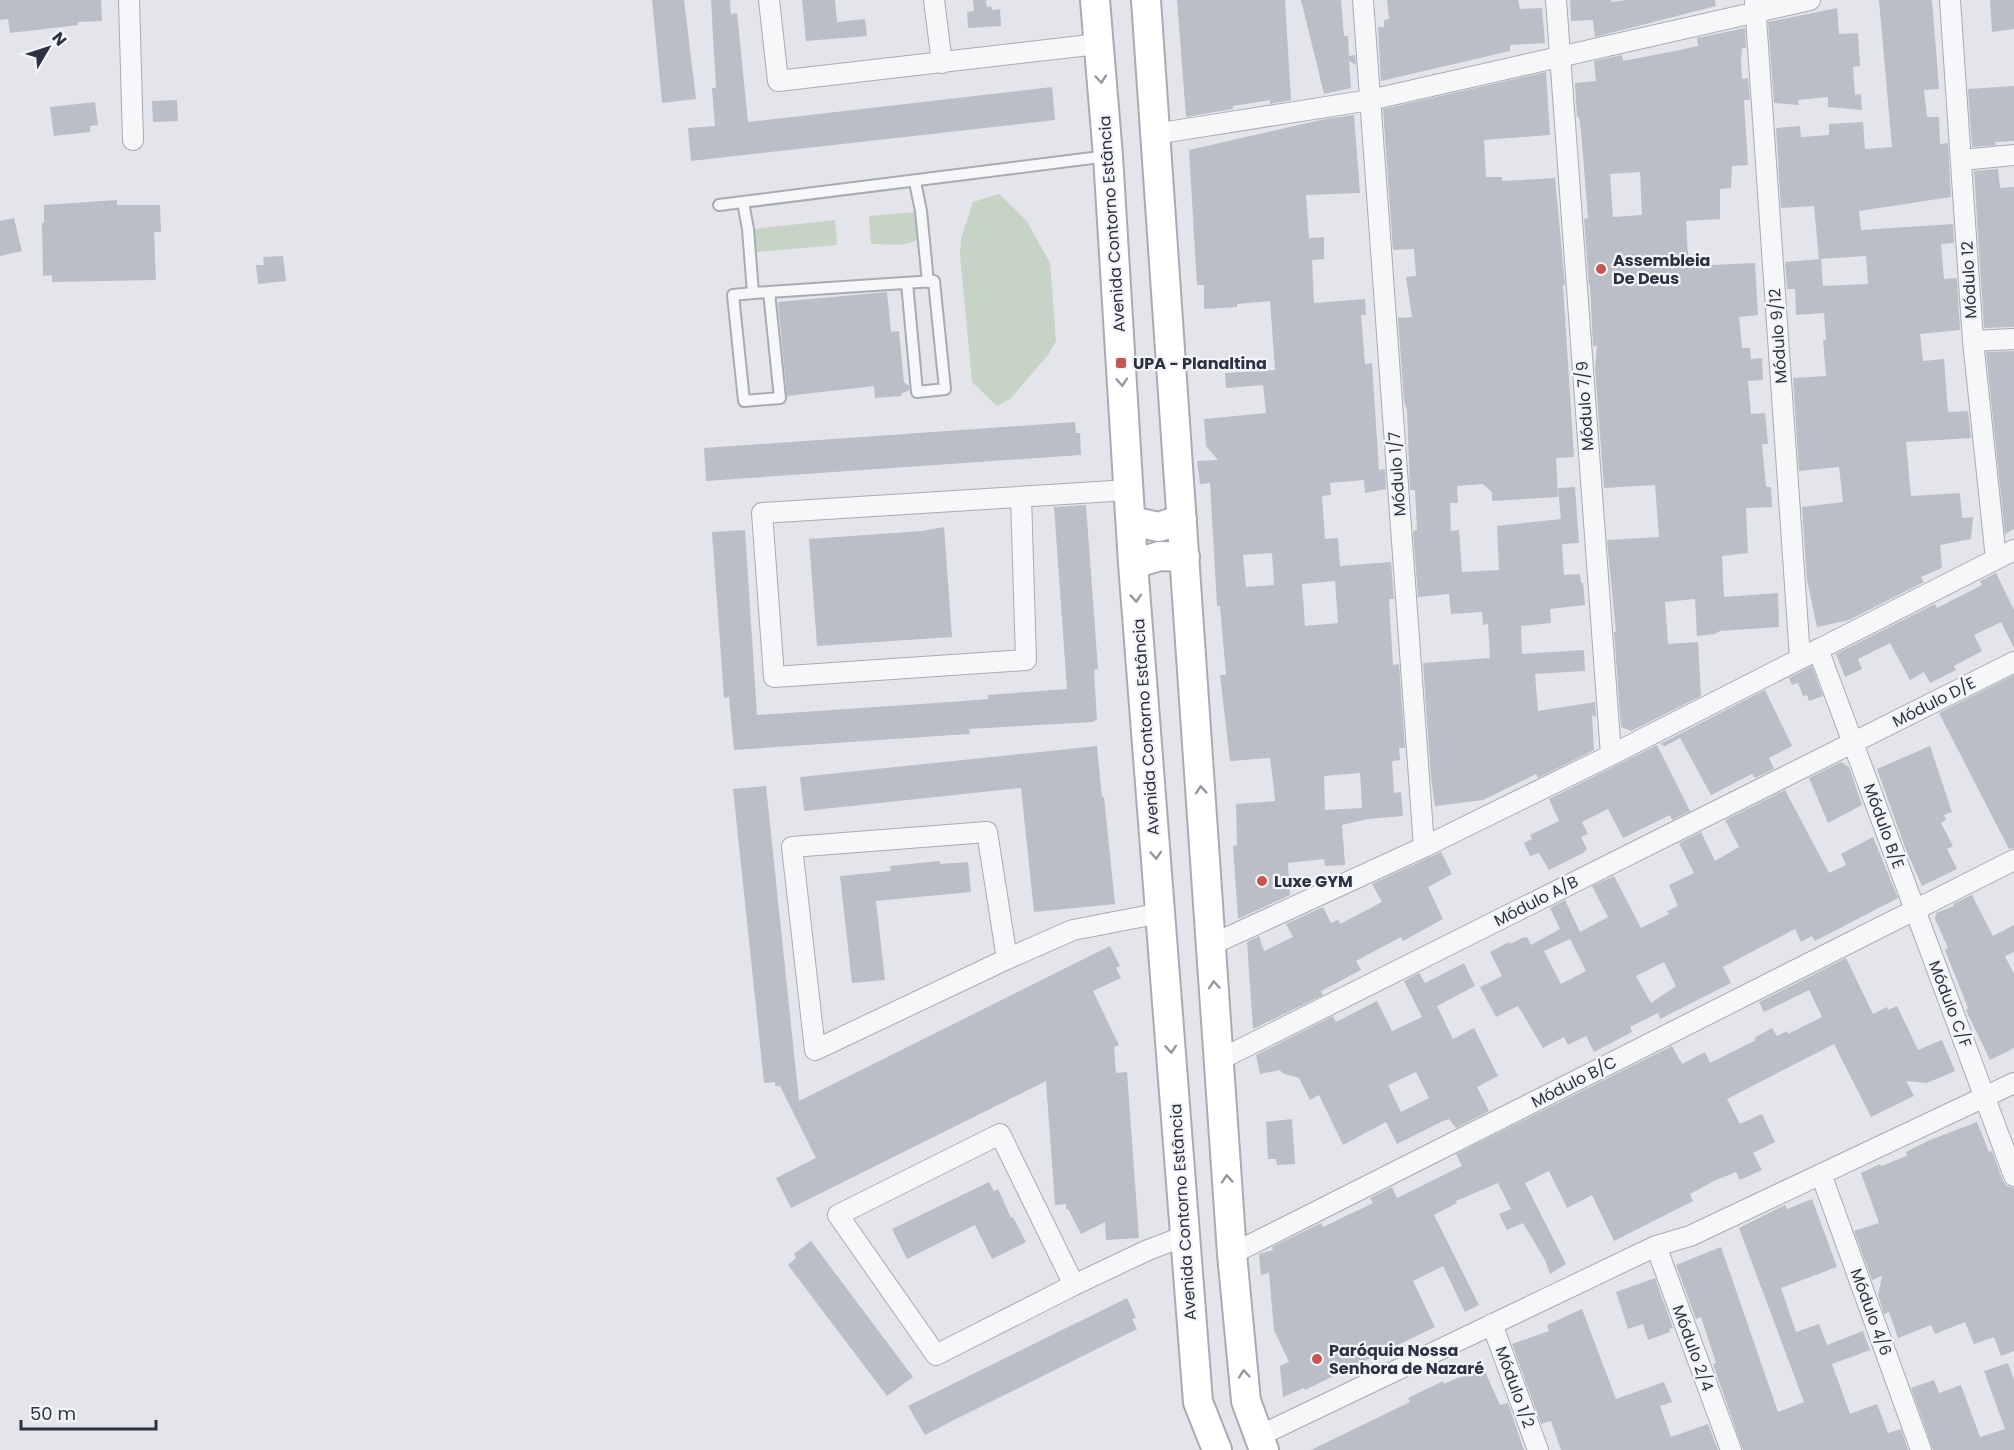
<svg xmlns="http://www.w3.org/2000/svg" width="2014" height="1450" viewBox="0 0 2014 1450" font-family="Poppins,sans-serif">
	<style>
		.green { fill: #c7d3c6 }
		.building { fill: #bbbec7; fill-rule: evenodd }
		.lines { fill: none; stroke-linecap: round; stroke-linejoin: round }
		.lane-casing { stroke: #a9abb4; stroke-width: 14 }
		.street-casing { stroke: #a9abb4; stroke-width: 22 }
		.secondary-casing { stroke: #a9abb4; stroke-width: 32 }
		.lane { stroke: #f6f7f9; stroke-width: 10 }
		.street { stroke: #f6f7f9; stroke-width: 20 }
		.secondary { stroke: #fff; stroke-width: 28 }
		.oneway { stroke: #9698a0 }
		.poi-dot { fill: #c35755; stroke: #f3f4f8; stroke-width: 2 }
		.labels { text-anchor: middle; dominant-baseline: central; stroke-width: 4.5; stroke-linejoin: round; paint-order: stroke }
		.street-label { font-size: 16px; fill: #2d3141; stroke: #f3f4f8 }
		.poi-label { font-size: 16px; font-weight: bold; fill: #2d3141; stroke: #f3f4f8; text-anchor: start }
	</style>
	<rect width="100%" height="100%" fill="#e4e5ea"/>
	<path class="green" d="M999,194L1026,220L1050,263L1056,341L1048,355L1010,399L997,406L972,382L960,254L961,239L973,202Z
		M916,212L921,237C908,248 886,244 871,244L869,216Z
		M835,220L837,245L755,252L753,229Z"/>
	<path class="building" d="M0,0H101L102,21L78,22V25L10,33L8,19L0,20Z
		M652,0H684L696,99L662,103Z
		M711,0H730L731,14L737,13L748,122L1052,87L1055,120L691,161L688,128L715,126L712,88H716Z
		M802,0H835L837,22L865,19L867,36L806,41Z
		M973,0H986L987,7L991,6L992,10L1000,9L1001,26L968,28L967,12L974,11Z
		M1177,0H1285L1291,100L1270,104V100L1233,106V109L1186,117Z
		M1301,0H1341L1344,36H1348L1349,56L1355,55L1356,65L1349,61L1351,88L1324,94Z
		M1387,0H1518L1520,9L1542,8L1545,43L1510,45V51L1381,81L1378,27H1384V20L1389,19Z
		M1570,0H1611V2L1627,0H1715L1716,6L1595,37L1593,20L1571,21Z
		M1879,0H1932L1939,89L1924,90L1927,117H1939L1940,144L1948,143L1951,197L1859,211L1861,230L1953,224L1954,243L1941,244L1944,279L1957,278L1960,330L1920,334L1923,361L1944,359L1948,412L1968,411L1971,438L1906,442L1911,496L1960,493L1962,518L1973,517L1971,539L1940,545L1942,568L1921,577L1924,582L1849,620L1817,627L1807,580L1802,507L1843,502L1839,467L1799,471L1793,378L1826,376L1823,340H1826L1824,313L1796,315L1795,289H1787L1785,262L1821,259L1823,286L1868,284L1866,256L1819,259L1814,206L1781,208L1776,128L1800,126L1801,137L1829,135V124L1863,122L1865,149L1892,147Z
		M1990,0H2014V29L1992,32Z
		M1837,8L1839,34L1858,33L1860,66L1853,67L1855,95L1861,94L1862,110L1828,107V97L1798,100L1799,105L1774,103L1768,22Z
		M1745,28L1746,48H1742L1741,60L1742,79L1748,78L1750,100H1744L1748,165L1732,166L1731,188L1720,189V219L1686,221L1688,255L1690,254L1691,266L1755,263L1758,315L1739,317L1742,348H1750L1751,359L1762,358L1763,380L1748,381L1751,414L1765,413L1768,444H1762L1766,487H1771L1772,507L1746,508L1748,553L1722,556L1724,597L1778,593L1779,627L1720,631L1715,634L1697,636L1695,599L1665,602L1668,644L1698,642L1701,696L1631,731L1621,727L1614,632H1616L1607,540L1659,537L1655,485L1604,488L1595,368L1597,346H1593L1590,285H1589L1584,219L1588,218L1581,131L1579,117H1577L1575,83L1596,81L1594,61L1622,55L1623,61L1680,50L1698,46L1697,38ZM1640,172L1642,215L1613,217L1610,174Z
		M1546,72L1550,135L1484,140L1486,177H1502V181L1555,178L1565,285H1563L1574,457L1556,458L1558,497L1492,501V492L1483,484L1457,486L1458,503H1450L1451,531L1459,530L1462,572L1499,570L1497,526L1561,519L1558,488L1575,487L1579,543L1562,544L1564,575L1580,574L1581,583H1583L1585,605L1550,609L1551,623L1521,626L1522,654L1584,650L1585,671L1535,674L1538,711L1595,702L1596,717L1592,715L1594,750L1538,778L1536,774L1483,800L1435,806L1431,778L1423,663L1490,658L1488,624L1483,625L1482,612L1451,614L1449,594L1418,597L1413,531L1417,530L1415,490H1410L1407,410L1404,401L1398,318L1412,317L1406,277L1416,276L1414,249L1393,250L1383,109Z
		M2014,86V141L1995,142L1996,145L1972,147L1968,89Z
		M177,100L178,121L153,122L152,101Z
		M95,102L98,125L90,126V132L54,136L50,107Z
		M1354,115L1360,193L1306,195L1309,238L1324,237V259L1312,260L1314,303L1365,299L1366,315H1361L1365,364L1372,363L1379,470L1385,469L1386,489L1365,493L1364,480L1330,483L1331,495L1322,496L1325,539L1338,538L1340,566L1391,562L1394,599H1389L1393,665L1399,664L1405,748H1399L1400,760L1392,761L1394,793L1401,792L1403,816L1368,819L1342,825L1345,865L1325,866L1324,859L1288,863L1290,895L1238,919L1233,846L1237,845L1236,804L1275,801L1273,781L1270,758L1230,761L1220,675H1226L1220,606H1217L1210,483L1200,484L1197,461L1218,460L1206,446L1204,419L1266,413L1263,385L1226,388L1225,373L1275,370L1270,301L1237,304V307L1204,309V285H1197L1189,150L1325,119ZM1272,553L1274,585L1246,587L1243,555ZM1335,581L1338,623L1305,626L1302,584ZM1360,773L1362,808L1325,810L1324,776Z
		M1998,169L2000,188L2014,187V327L1984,328L1974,171Z
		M117,200V205H160L161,232H154L156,280L52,282V275L43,276L42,223H44V205Z
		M14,218L22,251L0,256V221Z
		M283,256L286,281L258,284L256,265H264L263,257Z
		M887,292L891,332L899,331L904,382L909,386V390L901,394L902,396L875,398L874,386L787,396L778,302Z
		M2014,351V529L2005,534L1986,352Z
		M1075,422L1076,433H1080L1081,455L706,481L704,448Z
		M1086,505L1098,669L1094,670L1097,720L1094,721V722L969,729L970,734L953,735L734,750L729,697L724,698L712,532L745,530L757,715L950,702L988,699V695L1067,689L1054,507Z
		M944,527L952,637L817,646L809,539L922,531Z
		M1996,573L2014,610V648L2001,622L1974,635L1982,651L1954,666L1956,670L1930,683L1924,672L1910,680L1890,643L1858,659L1862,669L1845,677L1836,654L1935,604L1937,608L1982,585L1980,581Z
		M1812,666L1823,696L1809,701L1807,695L1803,696L1798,683L1792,685L1789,678Z
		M2014,675V848L2009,849L1939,713Z
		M1765,690L1792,746L1769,758L1774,769L1755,778L1752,774L1711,795L1680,738L1665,746L1660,744Z
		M1657,745L1690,811L1672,820L1670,815L1623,838L1608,809L1582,822L1588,834L1581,837L1587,849L1583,853L1549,870L1539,853L1530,856L1524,843L1532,839L1530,835L1559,821L1549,799Z
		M1097,746L1102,797H1104L1115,904L1034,912L1021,788L804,811L800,777Z
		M1930,746L1952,812L1944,815L1946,820L1941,823L1953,846L1947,849L1957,869L1922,886L1906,850L1877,769Z
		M1841,762L1849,767L1862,805L1828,823L1809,778Z
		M766,786L799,1101L1110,946L1120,966L1116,968L1121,978L1093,991L1119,1045L1114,1047L1116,1073L1127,1072L1139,1238L1106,1240L1105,1222L1081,1234L1068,1209H1066V1204L1055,1205L1046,1081L791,1208L776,1178L816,1158L780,1086H775V1082L764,1083L733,789Z
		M1785,790L1829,873L1846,865L1841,854L1873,837L1898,898L1815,941L1812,936L1801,942L1795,929L1723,967L1731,983L1660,1019L1658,1013L1630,1027L1632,1032L1594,1052L1586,1036L1568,1045L1564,1037L1543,1048L1518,1006L1496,1017L1480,987L1502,976L1490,952L1509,942L1510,944L1522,938L1527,937L1531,945L1560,929L1550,908L1565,900L1580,932L1608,917L1592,886L1614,876L1641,928L1669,914L1667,911L1678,906L1669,885L1694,873L1679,843L1701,832L1715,861L1739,847L1725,820ZM1570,939L1586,971L1561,984L1544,951ZM1664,962L1676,986L1651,1003L1636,976Z
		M1441,852L1452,874L1428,887L1443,919L1403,941L1401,937L1356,961L1361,970L1321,991L1323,995L1253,1029L1247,942L1259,936L1264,951L1293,937L1286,924L1323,907L1331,923L1338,920L1340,924L1382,902L1372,884Z
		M940,861V864L968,862L971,892L876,901L885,980L852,983L840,876L891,871L890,866Z
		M1972,895L1993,936L2014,925V952L2005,956L2014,974V1048L1990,1060L1966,1010L1968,1008L1945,950L1948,948L1935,919L1936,913L1954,906L1953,904Z
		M1846,958L1873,1014L1887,1007L1888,1010L1897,1006L1918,1050L1942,1040L1955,1071L1927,1083L1906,1081L1914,1096L1871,1117L1834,1044L1727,1099L1740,1124L1762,1114L1775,1142L1753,1153L1762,1170L1740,1180L1736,1172L1714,1181L1690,1194L1693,1201L1614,1241L1592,1195L1567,1208L1549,1171L1525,1183L1566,1264L1550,1274L1545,1260L1523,1223L1507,1230L1499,1214L1511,1209L1498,1183L1456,1201L1457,1203L1434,1215L1479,1305L1465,1312L1443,1266L1413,1281L1435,1327L1305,1390L1304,1388L1283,1397L1280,1366L1289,1362L1274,1330L1269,1273L1261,1275L1259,1254L1273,1250L1272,1247L1321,1223L1323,1227L1373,1203L1370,1198L1392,1187L1397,1198L1462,1166L1456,1154L1672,1046L1682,1064L1705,1052L1710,1063L1756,1040L1754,1038L1772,1028L1777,1036L1787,1031L1788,1034L1822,1017L1809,990L1764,1012L1759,1002Z
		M1464,963L1475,986L1437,1006L1453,1039L1474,1028L1498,1076L1477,1087L1489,1111L1456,1128L1449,1119L1441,1122L1397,1144L1386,1122L1343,1145L1319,1095L1310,1100L1299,1078L1282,1073L1280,1070L1260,1074L1256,1055L1333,1016L1336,1022L1377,1001L1392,1031L1422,1017L1404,981L1419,973L1425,983ZM1416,1072L1429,1098L1401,1112L1388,1085Z
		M1292,1119L1295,1164L1277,1165L1276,1159H1268L1266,1122Z
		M1977,1122L1989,1152L1992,1151L2003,1181L2007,1186L2014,1188V1351L2001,1356L1994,1337L1974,1344L1965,1322L1935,1334L1931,1325L1898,1338L1889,1312L1884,1314L1878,1295L1882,1276L1872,1280L1854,1231L1879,1223L1861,1173L1880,1164L1881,1166L1907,1156L1906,1152L1930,1140Z
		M989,1182L994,1191L998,1189L1011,1218L1013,1217L1026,1242L992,1259L975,1225L907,1259L892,1229Z
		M1812,1199L1837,1267L1781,1288L1796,1332L1819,1324L1827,1345L1863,1331L1870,1350L1832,1364L1850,1414L1877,1404L1888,1433L1901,1429L1908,1450H1743L1713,1364L1716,1363L1701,1317L1696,1319L1676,1265L1721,1247L1778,1412L1804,1402L1739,1228L1785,1205L1787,1209Z
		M811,1241L913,1377L887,1396L788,1265L796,1258L794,1254Z
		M1655,1278L1673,1328L1669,1329L1670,1332L1648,1340L1643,1324L1628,1329L1616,1292Z
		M1127,1298L1136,1318L1132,1319L1137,1329L954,1420L925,1435L908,1406Z
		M1582,1309L1616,1399L1664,1382L1672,1402L1660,1406L1671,1437L1708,1424L1718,1450H1561L1551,1421L1541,1424L1512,1344L1549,1331L1547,1325Z
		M2008,1363L2014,1380V1450H1933L1911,1388L1934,1380L1939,1393L1961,1385L1980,1437L2005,1429L1984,1371Z
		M1483,1367L1500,1405L1508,1403L1524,1450H1311L1410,1402L1408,1398L1443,1381L1444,1384Z"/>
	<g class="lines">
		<g class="lane-casing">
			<path id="lane" d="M915,182L921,211L928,282
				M743,202L748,229L753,293L769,292L780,398L744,401L733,295L753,293
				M719,205L1108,156
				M769,292L934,281L945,389L917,392L907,283"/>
		</g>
		<g class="street-casing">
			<path id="street" d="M129,0L133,140
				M769,0L778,81L1098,44
				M934,0L942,63
				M1363,0L1424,847
				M1556,0L1611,755
				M1950,0L1973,341L1996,559
				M1755,3L1800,658
				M1155,134L1370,100L1810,0
				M1962,160L2014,155
				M1973,341L2014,339
				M1021,497L1026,660L774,677L762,513L1129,490
				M1818,649L2014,1176
				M1211,945L1424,847L1611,755L2014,550
				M1007,959L987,832L792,847L815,1050L1007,959L1073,930L1161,913
				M1219,1060L2014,662
				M1821,1174L1921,1450
				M1656,1246L1731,1450
				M1232,1254L2014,860
				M1074,1285L936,1355L838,1215L1000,1134L1074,1285L1148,1250L1185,1236
				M1492,1324L1538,1450
				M1257,1437L1656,1246L1690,1236L2014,1083"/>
		</g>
		<g class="secondary-casing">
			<path id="secondary" d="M1095,0L1108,156L1133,564L1198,1402L1217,1450
				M1146,0L1232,1254L1246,1401L1264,1450
				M1131,521L1159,527L1182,519
				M1133,564L1160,556L1185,557"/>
		</g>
		<use href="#lane" class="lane"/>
		<use href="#street" class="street"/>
		<use href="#secondary" class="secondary"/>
	</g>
	<defs><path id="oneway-chevron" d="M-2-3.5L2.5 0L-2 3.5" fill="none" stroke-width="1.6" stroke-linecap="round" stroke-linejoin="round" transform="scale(1.5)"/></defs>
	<g class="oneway">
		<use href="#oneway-chevron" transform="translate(1101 79) rotate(85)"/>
		<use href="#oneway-chevron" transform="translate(1122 382) rotate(86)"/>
		<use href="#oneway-chevron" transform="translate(1136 598) rotate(86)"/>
		<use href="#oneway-chevron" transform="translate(1201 790) rotate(-94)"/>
		<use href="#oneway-chevron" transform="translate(1156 855) rotate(86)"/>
		<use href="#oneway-chevron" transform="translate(1214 985) rotate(-94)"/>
		<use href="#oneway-chevron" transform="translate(1171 1049) rotate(86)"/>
		<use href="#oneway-chevron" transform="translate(1227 1179) rotate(-94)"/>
		<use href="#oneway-chevron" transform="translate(1244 1374) rotate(-95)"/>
	</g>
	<g class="poi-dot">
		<circle cx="1601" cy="269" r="6"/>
		<rect x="1115" y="357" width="12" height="12" rx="3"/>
		<circle cx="1262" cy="881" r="6"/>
		<circle cx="1317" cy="1359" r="6"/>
	</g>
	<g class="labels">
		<g class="street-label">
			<text transform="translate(1112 224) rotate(-94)">Avenida Contorno Estância</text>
			<text transform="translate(1969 280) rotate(-93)">Módulo 12</text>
			<text transform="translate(1778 336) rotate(-94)">Módulo 9/12</text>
			<text transform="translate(1585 406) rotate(-94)">Módulo 7/9</text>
			<text transform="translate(1397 474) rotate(-94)">Módulo 1/7</text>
			<text transform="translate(1934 702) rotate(-27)">Módulo D/E</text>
			<text transform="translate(1146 727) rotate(-94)">Avenida Contorno Estância</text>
			<text transform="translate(1884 826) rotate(70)">Módulo B/E</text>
			<text transform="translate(1536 901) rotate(-27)">Módulo A/B</text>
			<text transform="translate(1950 1004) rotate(69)">Módulo C/F</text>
			<text transform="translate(1574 1082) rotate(-27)">Módulo B/C</text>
			<text transform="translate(1183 1212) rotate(-94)">Avenida Contorno Estância</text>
			<text transform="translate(1871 1312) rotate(70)">Módulo 4/6</text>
			<text transform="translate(1693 1348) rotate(70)">Módulo 2/4</text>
			<text transform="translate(1515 1387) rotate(70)">Módulo 1/2</text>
		</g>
		<g class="poi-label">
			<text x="1613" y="260">Assembleia<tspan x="1613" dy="18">De Deus</tspan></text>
			<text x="1133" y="363">UPA - Planaltina</text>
			<text x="1274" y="881">Luxe GYM</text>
			<text x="1329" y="1350">Paróquia Nossa<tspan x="1329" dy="18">Senhora de Nazaré</tspan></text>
		</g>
	</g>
	<g transform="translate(48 48) rotate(51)" stroke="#f3f4f8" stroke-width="4.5" paint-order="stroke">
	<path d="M0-4.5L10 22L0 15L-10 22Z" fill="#2d3141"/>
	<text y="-9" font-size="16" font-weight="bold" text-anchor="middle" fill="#2d3141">N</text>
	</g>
	<path d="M21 1420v9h135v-9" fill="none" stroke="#2d3141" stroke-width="3"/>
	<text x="30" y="1420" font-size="18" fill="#2d3141" stroke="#f3f4f8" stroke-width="4.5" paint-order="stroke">50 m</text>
</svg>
